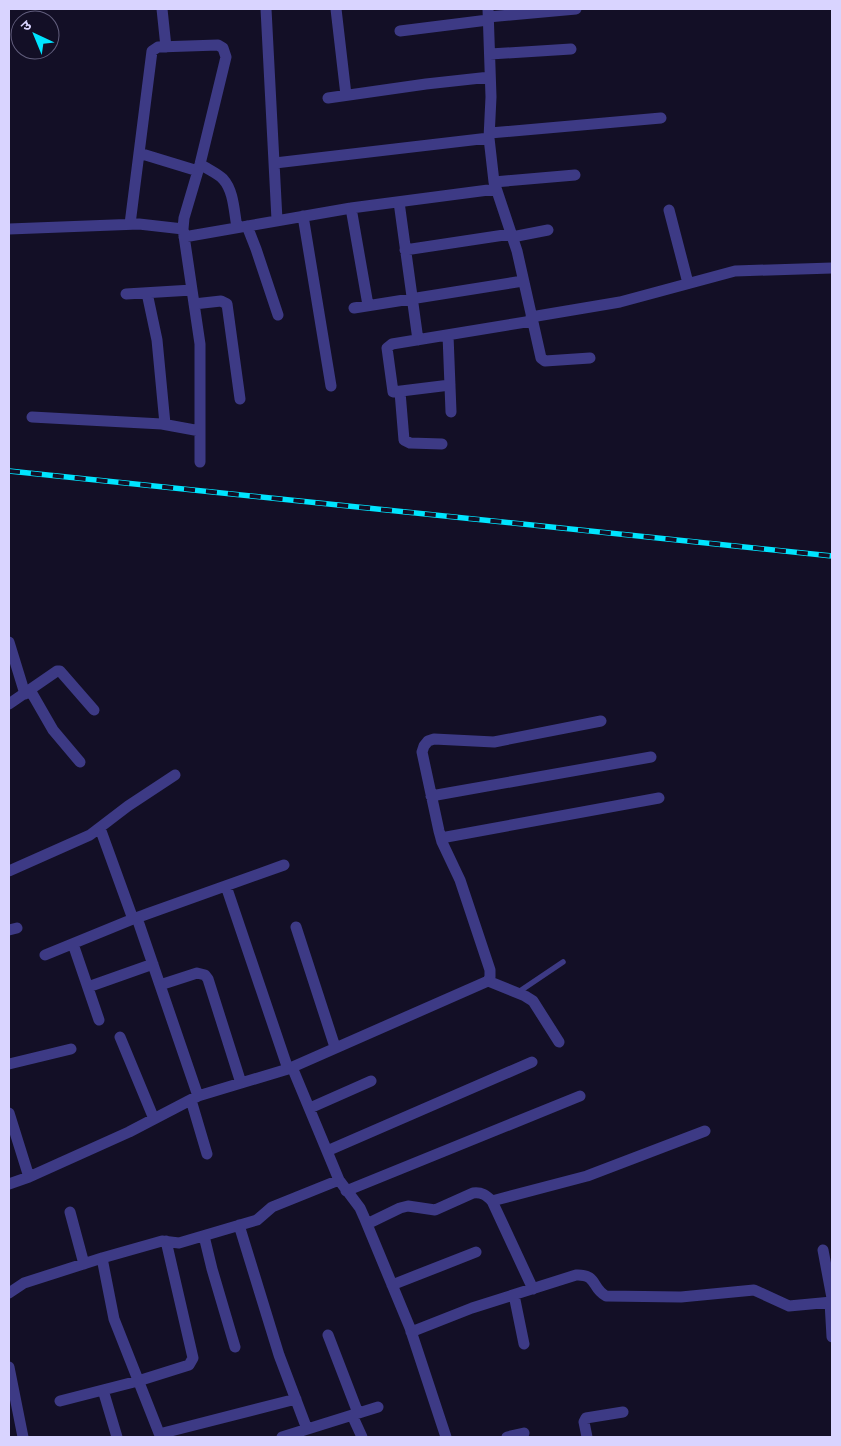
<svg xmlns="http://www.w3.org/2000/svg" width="841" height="1446" viewBox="0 0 841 1446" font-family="'IBM Plex Sans','Noto Sans Devanagari',sans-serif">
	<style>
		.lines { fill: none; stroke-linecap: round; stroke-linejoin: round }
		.lane { stroke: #3d3a85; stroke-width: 5.5 }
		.street { stroke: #3d3a85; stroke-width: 11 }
		.rail-casing { stroke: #00e5ff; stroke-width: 5.5 }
		.rail { stroke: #130f26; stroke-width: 4; stroke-dasharray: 11; stroke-linecap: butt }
	</style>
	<rect width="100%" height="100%" fill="#130f26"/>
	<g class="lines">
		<path class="lane" d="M517,993L563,962"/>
		<path class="street" d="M162,9L166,47
			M266,9L277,220
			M336,9L346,95
			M488,9L491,97L489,138L494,182L517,251L541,358L545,361L590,358
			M488,17L576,9
			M400,31L488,20
			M490,54L571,49
			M328,98L426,84L490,77
			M490,133L661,118
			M139,153L198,171
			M275,163L489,138
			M200,164C207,169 217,173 223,179C234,191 234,212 237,227
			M494,182L575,175
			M399,202L418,340
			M351,208L368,305
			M669,210L688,283
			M303,216L331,386
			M130,224L152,51L158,47L218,45L223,48L226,57L200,164L184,218L183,229L200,344V462
			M247,226L256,249L278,315
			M9,229L139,224L183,229
			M184,237L351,208L496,189
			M512,237L548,230
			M405,250L511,234
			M147,293L157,340L165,424
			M126,294L192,290
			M194,304L221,301L227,304L240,399
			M354,308L523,281
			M531,317L620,302L735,271L832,268
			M448,335L451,412
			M450,385L393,392L387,348L392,344L532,321
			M400,392L404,440L410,443L442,444
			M32,417L162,424L200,431
			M9,642L25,694
			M30,690L53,730L80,762
			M9,704L57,671H60L94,710
			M431,796L651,757
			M100,828L133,919
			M441,838L659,798
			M9,871L90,835L128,806L175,775
			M226,886L288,1069
			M137,918L198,1096
			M296,927L335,1047
			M9,930L17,928
			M73,944L99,1020
			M45,955L133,919L284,865
			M488,981L525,996L533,1001L559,1042
			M160,985L197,973L205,975L208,979L241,1083
			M88,987L153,964
			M120,1037L154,1119
			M9,1064L71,1049
			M292,1067L339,1180L360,1208L364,1217L410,1328L446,1437
			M191,1100L207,1154
			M310,1108L371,1081
			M9,1113L29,1177
			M327,1151L532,1062
			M9,1184L29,1177L129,1132L198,1096L288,1069L488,981L490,977V970L460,880L442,842L439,831L422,752L424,746L428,741L434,739L494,742L601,721
			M346,1191L580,1096
			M492,1201L587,1176L705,1131
			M70,1212L84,1264
			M367,1224L400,1208L408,1206L435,1210L473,1193C482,1192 486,1195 492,1201L533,1289
			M239,1225L279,1355L307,1429
			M204,1236L212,1269L235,1347
			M823,1250L832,1298
			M102,1258L114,1319L159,1433H163L296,1399
			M392,1285L476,1252
			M9,1293L24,1283L102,1258L162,1241L179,1243L257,1220L272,1207L339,1180
			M514,1295L524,1344
			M830,1302L832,1337
			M411,1332L472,1308L576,1275C598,1274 591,1288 606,1296L681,1297L754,1290L789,1306L832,1302
			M328,1335L358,1413
			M9,1367L23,1437
			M103,1390L117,1437
			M60,1401L138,1381L189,1365L193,1358L166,1241
			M352,1415L362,1437
			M282,1437L378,1407
			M507,1437L524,1433
			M587,1437L584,1422L586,1418L623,1412"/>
		<g class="rail-casing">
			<path id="rail" d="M9,471L832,556"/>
		</g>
		<use href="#rail" class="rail"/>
	</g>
	<rect width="841" height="1446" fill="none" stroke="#d9d4ff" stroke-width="20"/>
	<g transform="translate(35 35) rotate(316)"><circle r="24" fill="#130f26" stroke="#625e7d"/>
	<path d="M0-4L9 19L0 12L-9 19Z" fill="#00e5ff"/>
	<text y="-8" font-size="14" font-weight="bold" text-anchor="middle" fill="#d9d4ff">उ</text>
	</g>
</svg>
